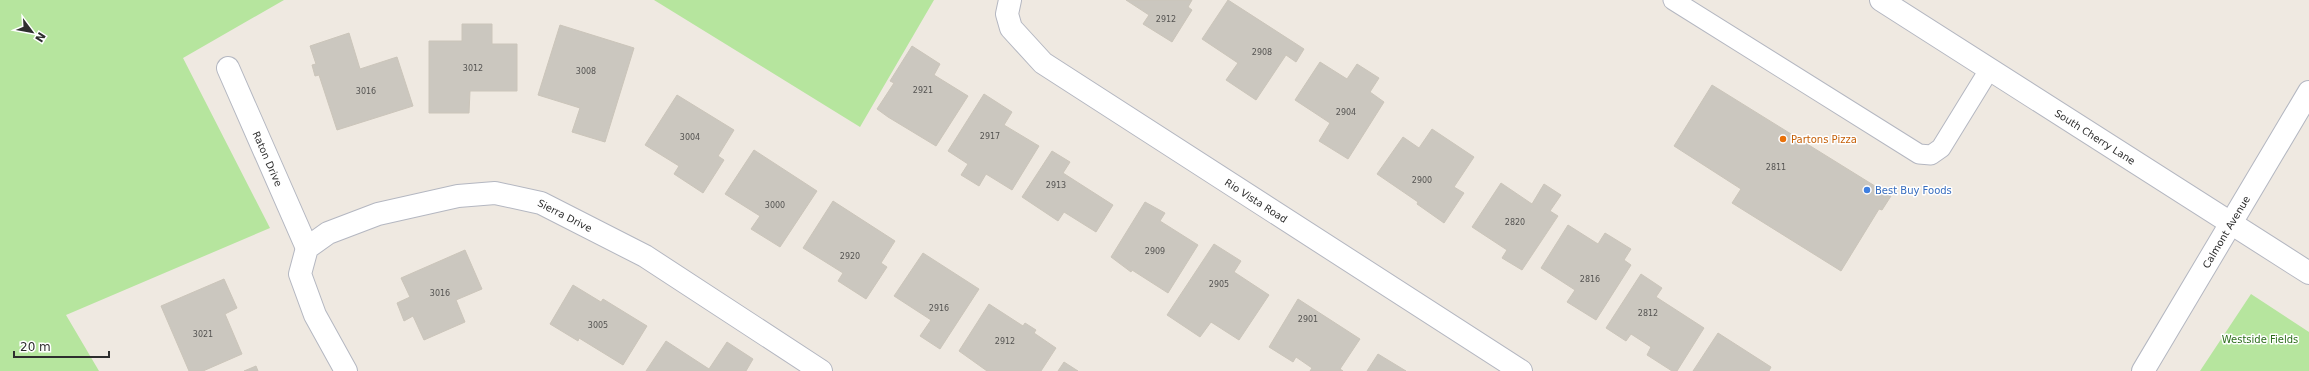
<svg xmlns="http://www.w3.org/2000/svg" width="2309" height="371" viewBox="0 0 2309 371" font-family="'DejaVu Sans',sans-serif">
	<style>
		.green { fill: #b6e59e }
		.building { fill: #cbc7bf; stroke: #cbc5ba }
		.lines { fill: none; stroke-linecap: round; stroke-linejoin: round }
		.lane-casing { stroke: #b4b7c1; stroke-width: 21 }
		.street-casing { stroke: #b4b7c1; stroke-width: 24 }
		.secondary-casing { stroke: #b4b7c1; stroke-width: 24 }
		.lane { stroke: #fff; stroke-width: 19 }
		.street { stroke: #fff; stroke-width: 22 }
		.secondary { stroke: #fff; stroke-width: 22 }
		.food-dot { fill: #e8710a; stroke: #fff; stroke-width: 1.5 }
		.shop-dot { fill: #3f7fe0; stroke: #fff; stroke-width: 1.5 }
		.labels { text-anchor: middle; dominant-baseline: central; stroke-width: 3; stroke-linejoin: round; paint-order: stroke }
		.number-label { font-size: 8px; fill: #555452 }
		.street-label { font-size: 10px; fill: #2e2e2e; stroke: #fff }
		.food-label { font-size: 10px; fill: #c56008; stroke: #fff; text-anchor: start }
		.shop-label { font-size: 10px; fill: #366cbe; stroke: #fff; text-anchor: start }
		.park-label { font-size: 10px; fill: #2c6e1b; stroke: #fff }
	</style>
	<rect width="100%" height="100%" fill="#efe9e1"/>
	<path class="green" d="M0,0H284L183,58L270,228L66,315L99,371H0Z
		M654,0H934L860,127Z
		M2251,294L2309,332V371H2200Z"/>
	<path class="building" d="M1126,0H1192L1188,7L1192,10L1172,42L1143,24L1149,15Z
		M1228,0L1304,49L1296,62L1286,55L1256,100L1226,80L1238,63L1202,39Z
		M462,24H492V44H517V91H470L469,113H429V41H462Z
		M560,25L634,48L605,142L572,132L580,108L538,95Z
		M349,33L360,69L397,57L413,106L337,130L319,75L315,76L312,65L316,64L310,46Z
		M912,46L940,64L934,75L968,96L936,146L888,117L877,109L894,83L890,81Z
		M1320,62L1347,79L1357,64L1379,78L1370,92L1384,102L1348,159L1319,141L1330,123L1295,100Z
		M1712,85L1891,196L1882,210L1879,209L1841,271L1732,203L1741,189L1674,146Z
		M984,94L1012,112L1004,125L1039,146L1012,190L986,174L979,186L961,175L968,164L948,151Z
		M677,95L734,130L718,156L724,160L703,193L674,174L679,166L645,145Z
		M1432,129L1474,157L1454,187L1464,193L1444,223L1417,204L1418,202L1377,174L1403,137L1419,148Z
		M754,150L817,191L780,247L751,229L760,216L725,194Z
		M1052,151L1070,162L1063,173L1113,205L1096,232L1064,212L1058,221L1022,197Z
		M1501,183L1532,204L1544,184L1561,195L1550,211L1558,216L1522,270L1502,258L1507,250L1472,227Z
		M833,201L895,241L881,263L887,267L866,299L838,281L843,273L803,248Z
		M1145,202L1165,213L1160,221L1198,245L1168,293L1132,270L1131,272L1111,257Z
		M1568,225L1598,244L1605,233L1631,249L1624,260L1631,265L1596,320L1567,302L1575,290L1541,268Z
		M1214,244L1241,261L1234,272L1269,295L1239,340L1211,322L1200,337L1167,315Z
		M465,250L482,289L456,300L465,322L424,340L413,316L404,321L397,303L410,297L401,278Z
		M923,253L979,289L940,349L920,336L931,320L894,296Z
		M1641,274L1662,288L1656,297L1704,328L1677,371H1672L1647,355L1651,347L1631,334L1626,341L1606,328Z
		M224,279L237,308L225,314L242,354L203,371H189L161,306Z
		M573,285L601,302L603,299L647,326L623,365L579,338L578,341L550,324Z
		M1298,299L1360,339L1340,369L1343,371H1310L1312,368L1296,357L1293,362L1269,347Z
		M989,304L1023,326L1025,323L1036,330L1034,333L1056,348L1041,371H987L959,351Z
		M1718,333L1771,367L1769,371H1693Z
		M666,341L709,369L727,342L753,359L746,371H646Z
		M1378,354L1406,371H1367Z
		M1064,362L1078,371H1058Z
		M256,366L258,371H244Z"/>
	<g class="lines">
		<g class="lane-casing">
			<path id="lane" d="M1673,0L1919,154L1931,155L1941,148L1989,70"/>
		</g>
		<g class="street-casing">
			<g id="street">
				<path id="s1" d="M1010,0L1007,14L1011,28L1043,63L1521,371"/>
				<path id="s2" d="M228,68L307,248"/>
				<path id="s3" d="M346,371L315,315L300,274L307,248L328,233L378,214L458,196L495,193L541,203L645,256L821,371"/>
			</g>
		</g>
		<g class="secondary-casing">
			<g id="secondary">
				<path id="s4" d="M1881,0L2309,273"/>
				<path id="s5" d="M2143,371L2309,92"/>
			</g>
		</g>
		<use href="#lane" class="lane"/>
		<use href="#street" class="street"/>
		<use href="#secondary" class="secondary"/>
	</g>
	<circle class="food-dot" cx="1783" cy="139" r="4"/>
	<circle class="shop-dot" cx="1867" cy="190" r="4"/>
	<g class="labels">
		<g class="number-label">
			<text x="1166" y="19">2912</text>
			<text x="1262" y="52">2908</text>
			<text x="473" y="68">3012</text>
			<text x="586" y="71">3008</text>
			<text x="923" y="90">2921</text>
			<text x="366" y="91">3016</text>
			<text x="1346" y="112">2904</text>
			<text x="990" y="136">2917</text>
			<text x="690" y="137">3004</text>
			<text x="1776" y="167">2811</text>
			<text x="1422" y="180">2900</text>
			<text x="1056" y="185">2913</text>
			<text x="775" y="205">3000</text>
			<text x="1515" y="222">2820</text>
			<text x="1155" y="251">2909</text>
			<text x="850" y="256">2920</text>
			<text x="1590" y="279">2816</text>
			<text x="1219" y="284">2905</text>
			<text x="440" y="293">3016</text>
			<text x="939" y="308">2916</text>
			<text x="1648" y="313">2812</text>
			<text x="1308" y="319">2901</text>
			<text x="598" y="325">3005</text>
			<text x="203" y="334">3021</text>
			<text x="1005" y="341">2912</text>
		</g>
		<g class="street-label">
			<text stroke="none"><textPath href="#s4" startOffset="254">South Cherry Lane</textPath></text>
			<text stroke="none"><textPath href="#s2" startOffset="99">Raton Drive</textPath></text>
			<text stroke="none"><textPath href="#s1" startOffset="330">Rio Vista Road</textPath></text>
			<text stroke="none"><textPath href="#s3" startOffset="407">Sierra Drive</textPath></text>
			<text stroke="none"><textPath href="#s5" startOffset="162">Calmont Avenue</textPath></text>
		</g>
		<g class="food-label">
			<text x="1791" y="139">Partons Pizza</text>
		</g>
		<g class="shop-label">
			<text x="1875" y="190">Best Buy Foods</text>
		</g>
		<g class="park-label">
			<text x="2260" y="339">Westside Fields</text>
		</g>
	</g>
	<g transform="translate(32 32) rotate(122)" stroke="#ffffff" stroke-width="3" paint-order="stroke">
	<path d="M0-3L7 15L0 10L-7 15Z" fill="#2e2e2e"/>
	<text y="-6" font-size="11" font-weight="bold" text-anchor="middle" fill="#2e2e2e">N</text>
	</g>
	<path d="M14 351v6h95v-6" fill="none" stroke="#2e2e2e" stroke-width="2"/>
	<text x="20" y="351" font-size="12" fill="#2e2e2e" stroke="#ffffff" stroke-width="3" paint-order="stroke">20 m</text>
</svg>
